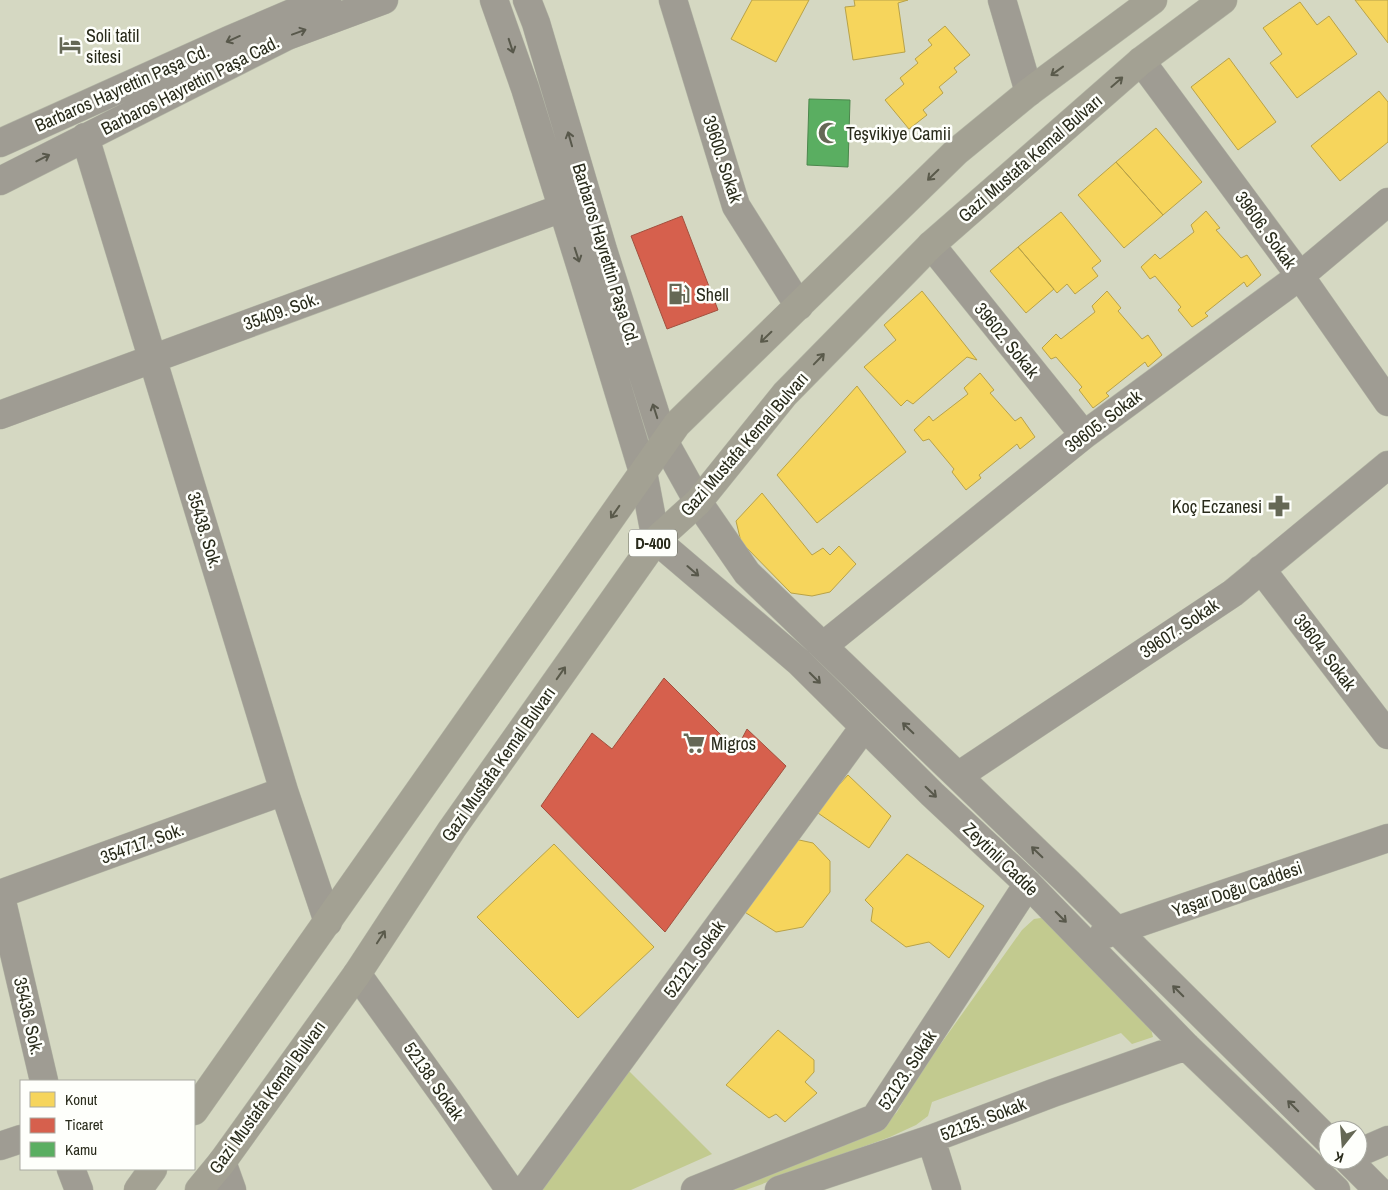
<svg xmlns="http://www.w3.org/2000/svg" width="1388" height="1190" viewBox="0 0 1388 1190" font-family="'Archivo Narrow',sans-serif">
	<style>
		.green { fill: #c2ca8f }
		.homes { fill: #f6d55c; stroke: #b8a248 }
		.shops { fill: #d6604d; stroke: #a2503e }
		.public { fill: #5aae61; stroke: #4b874c }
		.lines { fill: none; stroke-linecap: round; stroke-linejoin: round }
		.minor-casing { stroke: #b4b7a6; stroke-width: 29 }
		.highway-casing { stroke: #b4b7a6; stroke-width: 29 }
		.minor { stroke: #9f9c93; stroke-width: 28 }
		.highway { stroke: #a3a193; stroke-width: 28 }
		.oneway { stroke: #58584b }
		.oneway2 { stroke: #5a5a4b }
		.labels { text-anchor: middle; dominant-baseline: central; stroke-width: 5; stroke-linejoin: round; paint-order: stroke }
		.shield { fill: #fefffb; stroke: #696b5e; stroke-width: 1 }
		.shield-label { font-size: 16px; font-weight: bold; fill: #292b1b }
		.poi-label { font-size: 18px; fill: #292b1b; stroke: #fefffb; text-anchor: start }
		.street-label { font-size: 18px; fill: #292b1b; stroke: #fefffb }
	</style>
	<rect width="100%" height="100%" fill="#d5d8c2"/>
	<path class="green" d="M1047,917L1149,1021L1153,1037L1132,1044L1121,1033L932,1102L928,1116L916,1125L890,1137L746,1190H717L883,1125L897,1112L915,1080L1022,930L1034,919Z
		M627,1069L712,1154L631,1190H543L542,1188Z"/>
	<path class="homes" d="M752,0H809L776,62L731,39Z
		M854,0H908L898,3L905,52L853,60L845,7L855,6Z
		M1355,0H1388V43Z
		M1300,2L1317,25L1329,16L1357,54L1297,98L1270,63L1282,54L1263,28Z
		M945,26L970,55L954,68L957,72L939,87L943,93L923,110L927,115L909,129L885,100L904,84L900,78L918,63L915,59L932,45L928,40Z
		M1229,58L1276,122L1238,150L1191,87Z
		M1379,91L1388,102V142L1340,181L1311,146Z
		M1156,128L1202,182L1163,215L1116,162Z
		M1116,162L1163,215L1124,248L1078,195Z
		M1206,211L1220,228L1216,230L1241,258L1247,255L1261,275L1247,287L1244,282L1205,313L1208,316L1192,327L1178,310L1181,307L1155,276L1150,279L1141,267L1155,254L1160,259L1194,232L1191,225Z
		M1061,212L1101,261L1092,268L1098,276L1075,294L1067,284L1057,293L1018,247Z
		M1018,247L1054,289L1026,313L990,271Z
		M922,291L977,360L967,357L913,404L907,400L901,406L864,367L896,340L884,325Z
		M1107,291L1121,308L1118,311L1142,339L1148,335L1162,355L1148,367L1145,362L1106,393L1109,396L1093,408L1079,390L1082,387L1056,357L1051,359L1042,348L1056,334L1061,339L1095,312L1092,306Z
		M980,373L994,390L990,393L1015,421L1021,417L1035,437L1020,449L1017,444L979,475L981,478L966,490L952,472L954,469L929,439L923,441L914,430L929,416L933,421L968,394L964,388Z
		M857,386L906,452L817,523L777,475Z
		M762,493L812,555L823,548L830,555L839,546L856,564L830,592L812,596L791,593L741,542L736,521Z
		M848,775L891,816L869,848L815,811Z
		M790,838L813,843L830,861V892L803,927L776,932L743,911Z
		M554,844L654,947L578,1018L477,917Z
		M907,854L984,906L949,958L929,942L906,947L871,921L873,908L865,900Z
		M778,1030L814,1060V1072L805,1082L817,1093L785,1122L776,1114L769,1118L726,1085Z"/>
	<path class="shops" d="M682,216L718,310L667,329L631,236Z
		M664,678L736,750L747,729L786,766L665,932L541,806L592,733L612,749Z"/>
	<path class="public" d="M809,99L850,100L848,167L807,165Z"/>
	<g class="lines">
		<g class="minor-casing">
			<path id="minor" d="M494,0L525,88L583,274L643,472L656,540L799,662L932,794L1028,884L1186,1046L1336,1190
				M527,0L536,23L603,250L664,441L698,502L747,573L1069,883L1328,1140
				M673,0L736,206L799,306
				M1002,0L1029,92
				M1141,61L1300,276L1388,402
				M85,137L284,791L328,922
				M0,143L229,40L299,10L327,0
				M0,181L287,36L384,0
				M931,245L1084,435
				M0,415L562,208
				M1261,569L1388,735
				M823,646L1084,435L1300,276L1388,202
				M958,776L1233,593L1388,465
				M0,893L44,1081
				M0,894L284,791
				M1103,935L1388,838
				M357,974L449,1102L510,1190
				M931,1139L947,1190
				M0,1146L21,1139
				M1358,1153L1388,1140
				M1348,1160L1378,1190
				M222,1162L232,1190
				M71,1169L79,1190
				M525,1190L864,727
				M695,1190L875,1118L1028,884
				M779,1190L931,1139L1053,1093L1186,1046"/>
		</g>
		<g class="highway-casing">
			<path id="highway" d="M194,1111L677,424L956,152L1029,92L1153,0
				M138,1190L153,1169
				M199,1190L222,1162L357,974L452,829L656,540L698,502L785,394L931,245L1141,61L1223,0"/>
		</g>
		<use href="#minor" class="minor"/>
		<use href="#highway" class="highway"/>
	</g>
	<defs><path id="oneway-shaft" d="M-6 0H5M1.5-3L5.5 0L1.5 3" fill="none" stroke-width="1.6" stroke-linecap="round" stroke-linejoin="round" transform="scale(1.25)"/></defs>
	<g class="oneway">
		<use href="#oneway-shaft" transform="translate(299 32) rotate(-20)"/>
		<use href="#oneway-shaft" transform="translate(233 39) rotate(156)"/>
		<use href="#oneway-shaft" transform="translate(511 46) rotate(72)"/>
		<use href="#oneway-shaft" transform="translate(570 139) rotate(-106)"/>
		<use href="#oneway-shaft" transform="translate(43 158) rotate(-27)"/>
		<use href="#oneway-shaft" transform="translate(577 255) rotate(72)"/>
		<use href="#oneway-shaft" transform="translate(655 411) rotate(-108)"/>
		<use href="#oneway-shaft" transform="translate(693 571) rotate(41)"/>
		<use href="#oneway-shaft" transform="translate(815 678) rotate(45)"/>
		<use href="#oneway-shaft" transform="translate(908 728) rotate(-136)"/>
		<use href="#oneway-shaft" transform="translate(931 792) rotate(44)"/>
		<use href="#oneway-shaft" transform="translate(1037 852) rotate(-136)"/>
		<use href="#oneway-shaft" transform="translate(1061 917) rotate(45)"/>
		<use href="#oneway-shaft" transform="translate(1178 991) rotate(-135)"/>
		<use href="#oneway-shaft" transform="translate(1293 1106) rotate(-135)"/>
	</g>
	<g class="oneway2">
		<use href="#oneway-shaft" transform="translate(1057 71) rotate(144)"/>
		<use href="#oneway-shaft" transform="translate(1117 82) rotate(-41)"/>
		<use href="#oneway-shaft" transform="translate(933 175) rotate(136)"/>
		<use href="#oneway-shaft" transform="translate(766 337) rotate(136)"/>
		<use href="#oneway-shaft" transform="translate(819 359) rotate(-46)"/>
		<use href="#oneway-shaft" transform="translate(615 512) rotate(125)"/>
		<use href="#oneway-shaft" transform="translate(561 673) rotate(-55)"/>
		<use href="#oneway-shaft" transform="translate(381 937) rotate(-57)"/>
	</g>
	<defs>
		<g id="hotel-bare" transform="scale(1.725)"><path d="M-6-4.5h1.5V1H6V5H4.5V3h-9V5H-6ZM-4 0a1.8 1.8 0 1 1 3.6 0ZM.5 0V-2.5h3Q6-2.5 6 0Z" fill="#656855" stroke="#fefffb" stroke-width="2.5" paint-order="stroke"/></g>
		<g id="mosque-bare" transform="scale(1.725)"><path d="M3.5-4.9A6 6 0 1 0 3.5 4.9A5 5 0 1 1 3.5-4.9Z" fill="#656855" stroke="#fefffb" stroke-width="2.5" paint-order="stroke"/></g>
		<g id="fuel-bare" transform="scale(1.725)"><path d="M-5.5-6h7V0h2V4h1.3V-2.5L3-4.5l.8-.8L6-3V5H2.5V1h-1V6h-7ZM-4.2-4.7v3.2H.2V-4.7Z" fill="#656855" stroke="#fefffb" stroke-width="2.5" paint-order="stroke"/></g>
		<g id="pharmacy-bare" transform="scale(1.725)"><path d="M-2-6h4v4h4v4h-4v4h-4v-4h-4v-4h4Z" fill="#656855" stroke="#fefffb" stroke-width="2.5" paint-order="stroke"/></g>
		<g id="supermarket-bare" transform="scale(1.725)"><path d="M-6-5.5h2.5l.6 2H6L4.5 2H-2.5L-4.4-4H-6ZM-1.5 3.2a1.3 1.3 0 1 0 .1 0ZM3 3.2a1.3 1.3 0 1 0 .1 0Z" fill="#656855" stroke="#fefffb" stroke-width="2.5" paint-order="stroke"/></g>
	</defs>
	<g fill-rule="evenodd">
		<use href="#hotel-bare" x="70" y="45"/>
		<use href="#mosque-bare" x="829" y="133"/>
		<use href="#fuel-bare" x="679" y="294"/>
		<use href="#pharmacy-bare" x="1279" y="506"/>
		<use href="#supermarket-bare" x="694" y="743"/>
	</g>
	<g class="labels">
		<rect class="shield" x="629" y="529.5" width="48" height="27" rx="4"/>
		<g class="shield-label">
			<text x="653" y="543">D-400</text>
		</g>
		<g class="poi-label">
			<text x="86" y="35">Soli tatil<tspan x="86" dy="21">sitesi</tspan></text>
			<text x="846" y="133">Teşvikiye Camii</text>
			<text x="696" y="294">Shell</text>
			<text x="1262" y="506" text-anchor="end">Koç Eczanesi</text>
			<text x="711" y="743">Migros</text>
		</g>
		<g class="street-label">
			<text transform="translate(190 85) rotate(-27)">Barbaros Hayrettin Paşa Cad.</text>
			<text transform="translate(122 88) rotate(-24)">Barbaros Hayrettin Paşa Cd.</text>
			<text transform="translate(1030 158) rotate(-41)">Gazi Mustafa Kemal Bulvarı</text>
			<text transform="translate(723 159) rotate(72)">39600. Sokak</text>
			<text transform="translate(1266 230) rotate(54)">39606. Sokak</text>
			<text transform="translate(606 254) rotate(73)">Barbaros Hayrettin Paşa Cd.</text>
			<text transform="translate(281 311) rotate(-20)">35409. Sok.</text>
			<text transform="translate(1007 340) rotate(51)">39602. Sokak</text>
			<text transform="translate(1103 421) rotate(-37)">39605. Sokak</text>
			<text transform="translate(744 444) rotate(-49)">Gazi Mustafa Kemal Bulvarı</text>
			<text transform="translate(205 530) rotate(73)">35438. Sok.</text>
			<text transform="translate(1179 628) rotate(-34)">39607. Sokak</text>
			<text transform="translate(1325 652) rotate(53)">39604. Sokak</text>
			<text transform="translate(498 764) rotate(-55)">Gazi Mustafa Kemal Bulvarı</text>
			<text transform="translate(142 843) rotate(-20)">354717. Sok.</text>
			<text transform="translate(1001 859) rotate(44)">Zeytinli Cadde</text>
			<text transform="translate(1237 889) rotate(-19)">Yaşar Doğu Caddesi</text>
			<text transform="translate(694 959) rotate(-54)">52121. Sokak</text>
			<text transform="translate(29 1016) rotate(77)">35436. Sok.</text>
			<text transform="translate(907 1070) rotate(-57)">52123. Sokak</text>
			<text transform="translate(434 1081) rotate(55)">52138. Sokak</text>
			<text transform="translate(267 1097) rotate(-54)">Gazi Mustafa Kemal Bulvarı</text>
			<text transform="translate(983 1119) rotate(-21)">52125. Sokak</text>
		</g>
	</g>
	<rect x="20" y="1080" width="175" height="90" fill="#fefffb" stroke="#a9aaa1"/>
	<rect x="30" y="1092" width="25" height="15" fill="#f6d55c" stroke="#a9aaa1"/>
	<text x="65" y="1105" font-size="15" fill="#292b1b">Konut</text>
	<rect x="30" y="1118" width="25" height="15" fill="#d6604d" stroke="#a9aaa1"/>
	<text x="65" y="1130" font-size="15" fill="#292b1b">Ticaret</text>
	<rect x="30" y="1142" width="25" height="15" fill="#5aae61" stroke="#a9aaa1"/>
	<text x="65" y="1155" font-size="15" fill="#292b1b">Kamu</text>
	<g transform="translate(1343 1145) rotate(197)"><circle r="24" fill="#fefffb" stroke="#a9aaa1"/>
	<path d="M0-4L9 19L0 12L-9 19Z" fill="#656855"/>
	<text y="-8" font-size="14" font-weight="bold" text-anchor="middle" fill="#292b1b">K</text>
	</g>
</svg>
